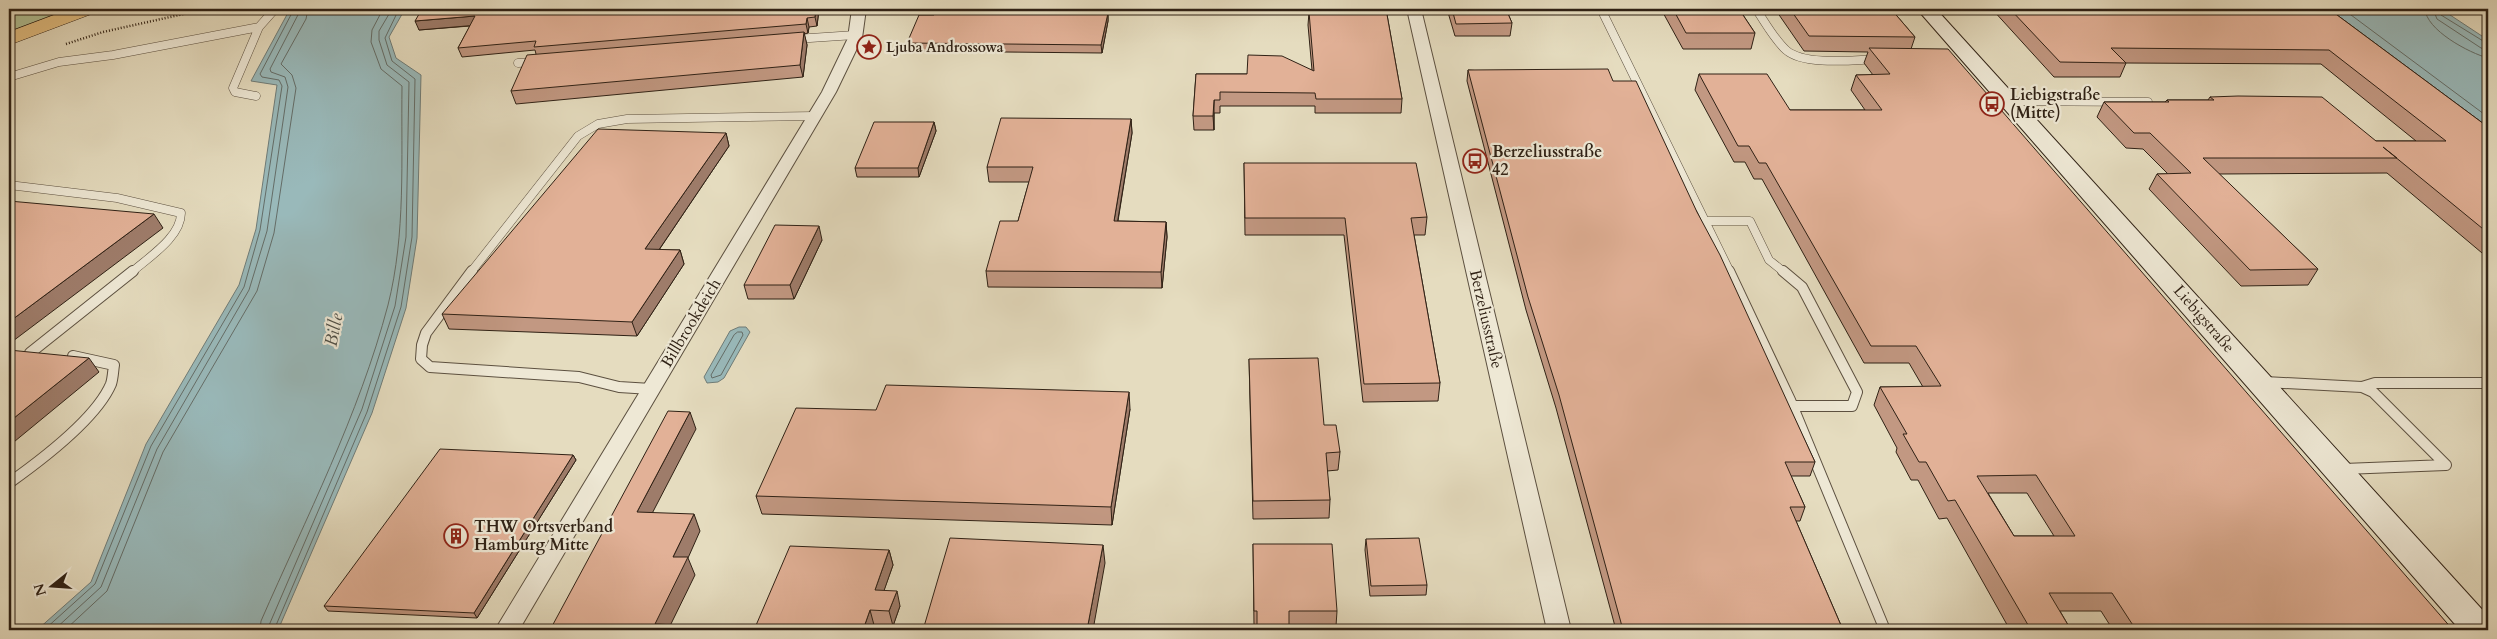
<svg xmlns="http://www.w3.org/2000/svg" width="2497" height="639" viewBox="0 0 2497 639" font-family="Cardo,serif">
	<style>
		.green { fill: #b2c194; stroke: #707154 }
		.water { fill: #99b9ba; stroke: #6f7c78 }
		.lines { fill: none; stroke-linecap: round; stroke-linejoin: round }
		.shore { stroke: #646d68; stroke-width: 1 }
		.service-far1-casing { stroke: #5c5040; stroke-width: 9 }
		.service-casing { stroke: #5c5040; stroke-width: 12 }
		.minor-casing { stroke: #5c5040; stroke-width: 2 }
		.secondary-casing { stroke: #2f2115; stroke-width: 2 }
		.trunk-casing { stroke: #2f2115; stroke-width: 1 }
		.path { stroke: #2f2115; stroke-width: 2.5; stroke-dasharray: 1 2; stroke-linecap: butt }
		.service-far1 { stroke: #eee8d5; stroke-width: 8 }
		.service { stroke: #eee8d5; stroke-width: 10 }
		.minor { fill: #eee8d5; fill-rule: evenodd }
		.secondary { fill: #eee8d5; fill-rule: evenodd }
		.trunk { fill: #e2be80; fill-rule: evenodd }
		.wall { fill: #c29882; stroke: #2f2115; fill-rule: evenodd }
		.shaded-wall { fill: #9e7c6a; stroke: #2f2115 }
		.building { fill: #e2b197; stroke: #2f2115; fill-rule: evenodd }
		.labels { text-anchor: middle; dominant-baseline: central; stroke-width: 4.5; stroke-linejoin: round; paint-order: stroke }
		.far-poi-label { font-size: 14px; font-weight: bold; fill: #2f2115; stroke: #eee8d5; text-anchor: start }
		.poi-label { font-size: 16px; font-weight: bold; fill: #2f2115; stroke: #eee8d5; text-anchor: start }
		.street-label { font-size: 16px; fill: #2f2115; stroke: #eee8d5 }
		.water-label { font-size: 18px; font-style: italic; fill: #4f4f47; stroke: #eee8d5 }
	</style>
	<rect width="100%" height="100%" fill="#e5dcbf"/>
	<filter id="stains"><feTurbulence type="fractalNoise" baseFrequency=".004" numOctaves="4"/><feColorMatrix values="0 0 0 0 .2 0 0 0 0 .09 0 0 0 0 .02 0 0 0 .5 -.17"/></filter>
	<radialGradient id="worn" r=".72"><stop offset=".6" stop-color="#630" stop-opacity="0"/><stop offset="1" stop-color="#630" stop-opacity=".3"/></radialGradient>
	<path class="green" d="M9,9H68L9,32Z"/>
	<path class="water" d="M290,9H405L389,37L396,58L421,75L417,238L406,308L372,413L278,630H37L91,582L146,444L239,285L256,229L277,85L251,81Z
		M2314,9H2441L2488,40V140Z
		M739,327H746L750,332L724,378L718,382L707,383L704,377L730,331Z"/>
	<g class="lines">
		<path class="shore" d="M2343,9L2488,117
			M2425,9C2426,30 2469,53 2488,58
			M2433,9L2437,19L2481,48L2488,50
			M2439,9L2441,15L2488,44
			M738,332H742L743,335L721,375L712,378L711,375L734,335Z
			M44,630L95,584L151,446L244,287L260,230L282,86L279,80L262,77L260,74L294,9
			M54,630L101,587L157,449L249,290L267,231L288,87L285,77L271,72L270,69L301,9
			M65,630L107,591L163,452L257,291L274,233L296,88L292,75L281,64L306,19L308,9
			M260,630L261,621C306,518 359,415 388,305C406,234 401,158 402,86L381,69L371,42L372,30L383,9
			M267,630L362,409L395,306L406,237L409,82L387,65L379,40V31L392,9
			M274,630L367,412L401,307L412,237L415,79L392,61L385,38L399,9"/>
		<g class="service-far1-casing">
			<path id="service-far1" d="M1601,9L1730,272
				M1756,9C1765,22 1774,39 1786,50C1804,66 1854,60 1877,59
				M795,39L855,35
				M518,63L536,62
				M9,77L59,62L113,55L259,27
				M256,96L235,92L233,88L259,27L275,9
				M2011,101L2148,102
				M9,185L117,198L181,213C181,237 149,257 132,272
				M1706,221H1750L1769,260L1784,272
				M471,272L578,136L598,124L627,119L815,116"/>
		</g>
		<g class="service-casing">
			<path id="service" d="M472,271L426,333L422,345L421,359L430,367L579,377L619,387L651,389
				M1729,271L1790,400L1885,630
				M1783,271L1802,287L1857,392L1852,406H1792
				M30,353L133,271
				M2265,382L2362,387L2373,392L2446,465
				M2362,387L2375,383H2488
				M2344,469L2446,465
				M9,483C40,461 96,419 111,384C113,378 113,371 114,365L73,356"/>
		</g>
		<g class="minor-casing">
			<path id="minor" d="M852,9H866L862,38L836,92L519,630H495L822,92L848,38Z
				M1407,9H1421L1571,630H1547Z"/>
		</g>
		<g class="secondary-casing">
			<path id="secondary" d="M1917,9H1936L2488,616V630H2460Z"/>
		</g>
		<g class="trunk-casing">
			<path id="trunk" d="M70,9H97L94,13L9,45V32Z"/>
		</g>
		<path class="path" d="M107,11L114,9
			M66,44L103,32L206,9"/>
		<use href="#service-far1" class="service-far1"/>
		<use href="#service" class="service"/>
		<use href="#minor" class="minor"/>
		<use href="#secondary" class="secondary"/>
		<use href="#trunk" class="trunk"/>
	</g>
	<path class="wall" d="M422,9H819L817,26L809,27L808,33L804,34L807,45L803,77L516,104L511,91L536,54L535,50L462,57L458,48L470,26L419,30Z
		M1340,9H1386L1402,99L1401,113H1315V106H1220V113H1214V130H1194L1193,116L1196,74H1247L1312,70L1308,25L1309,12H1340Z
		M1447,9H1506L1512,23L1510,36H1455Z
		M1661,9H1739L1755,33L1751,49H1683Z
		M1775,9H1891L1915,37L1911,49L2453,630H2113L2101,611H2060L2071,630H2010L1947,518L1939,519L1918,480H1911L1896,452L1897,448L1874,405L1880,387H1923L1909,363H1864L1762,179H1754L1745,162H1734L1695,90L1699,74L1790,110H1865L1851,90L1856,75H1873L1864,63L1868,52L1804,51ZM1988,493H2027L2054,536H2014Z
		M1992,9H2329L2488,127V258L2387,173L2219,174L2318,269L2308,285L2241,286L2149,189L2157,174H2168L2143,149L2126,148L2097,117L2104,102H2165L2167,100H2208L2210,97L2376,141H2416L2321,64L2126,63L2120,77H2054Z
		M1108,13V21L1102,53L909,51L907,43Z
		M1468,70L1613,81L1697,212L1815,462L1810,476H1791L1805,507L1800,521H1796L1843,630H1616L1556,408L1526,310L1467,81Z
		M1131,119L1132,133L1118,221L1166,222L1167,237L1162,288L988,287L986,271L1018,221L1029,182H989L987,167Z
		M934,122L936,131L919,177H857L855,168Z
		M726,133L729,146L659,250H680L684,264L637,336L449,329L442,314Z
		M1244,163L1427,217L1425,235H1414L1440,383L1438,401L1363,402L1344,235H1245Z
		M822,240L794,299H748L744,285Z
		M1249,359L1324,425L1340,452L1338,470L1327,471L1330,500L1329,518L1253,519Z
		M1130,409L1112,525L762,514L756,496Z
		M573,455L576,460L477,618L328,611L324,606Z
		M1366,539L1427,585L1426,595L1370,596L1365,550Z
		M1253,544L1337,611L1336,626H1254Z
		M889,550L893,565L884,590L900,606L893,626L874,625L754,630Z"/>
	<path class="shaded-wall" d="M816,9H819L817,26L815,17Z
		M1108,13V21L1102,53L1101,45Z
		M475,16L478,25L419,30L415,21Z
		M807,18L809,27L808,33L806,24Z
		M804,32L807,45L803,77L800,65Z
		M1214,100V130L1213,116Z
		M1131,119L1132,133L1115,237L1114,221Z
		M934,122L936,131L919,177L918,168Z
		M726,133L729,146L650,263L645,249Z
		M154,214L163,228L9,344V322Z
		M1166,222L1167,237L1162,288L1161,272Z
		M819,226L822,240L794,299L790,285Z
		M680,250L684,264L637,336L632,322Z
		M89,358L99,372L9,446V422Z
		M1129,392L1130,409L1112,525L1111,507Z
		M690,412L696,429L644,529L637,512Z
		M573,455L576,460L477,618L474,613Z
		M694,514L700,531L688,558L695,575L668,630L655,624L673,557Z
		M1103,545L1105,563L1093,630H1087Z
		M889,550L893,565L879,605L875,590Z
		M897,591L900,606L893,626L889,611Z
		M870,610L874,625L872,630H863Z"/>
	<path class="building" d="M422,9H816L815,17L807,18L806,24L534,47L536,41L458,48L475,16L415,21Z
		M1342,9H1386L1402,99H1316L1315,93L1220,92V100H1214L1213,116H1193L1196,74H1247L1248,55L1282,56L1314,71L1309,12H1343Z
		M1452,9H1506L1512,23L1456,24Z
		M1673,9H1739L1755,33H1686Z
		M1790,9H1891L1915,37L1809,36Z
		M2010,9H2329L2488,127V233L2383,147L2397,158H2203L2318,269L2250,270L2157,174L2191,173L2150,133H2134L2104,102H2169L2167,100H2214L2210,97L2238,96L2322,97L2376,141H2446L2329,50L2111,48L2126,63L2060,62Z
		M935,13H1108L1101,45L907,43L919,15H934Z
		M804,32L800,65L511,91L527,55Z
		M1869,48L1948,49L2453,630H2136L2112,593H2049L2071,630H2031L1955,500L1948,501L1926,462H1919L1903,434H1907L1880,387L1941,386L1916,346H1871L1766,163H1759L1749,146H1738L1699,74H1767L1790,110H1882L1856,75L1890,74ZM2036,475L2075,536H2014L1977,476Z
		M1608,69L1613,81H1636L1697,212L1720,255L1815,462H1785L1805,507H1790L1843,630H1623L1559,395L1528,297L1468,70Z
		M1001,118L1131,119L1114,221L1166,222L1161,272L986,271L1000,221H1018L1033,167H987Z
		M874,122H934L918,168H855Z
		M598,129L726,133L645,249L680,250L632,322L442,314Z
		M1244,163H1416L1427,217L1411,218L1440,383L1364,384L1345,218H1245Z
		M9,201L154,214L9,322Z
		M775,225L819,226L790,285H744Z
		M9,350L89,358L9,422Z
		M1318,358L1324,425H1336L1340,452L1326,453L1330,500L1253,501L1249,359Z
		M886,385L1129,392L1111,507L756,496L796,408L876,410Z
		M668,411L690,412L637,512L694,514L673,557H688L655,624L698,626L696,630H550Z
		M440,449L573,455L474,613L324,606Z
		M950,538L1103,545L1087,630H923Z
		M1419,538L1427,585L1371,586L1366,539Z
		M1253,544H1332L1337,611H1289V630H1257V611H1254Z
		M790,546L889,550L875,590L897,591L889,611L870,610L863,630H754Z"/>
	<defs>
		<g id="sight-ring" transform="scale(1.25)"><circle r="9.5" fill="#eee8d5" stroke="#8f2418" stroke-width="1.5"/><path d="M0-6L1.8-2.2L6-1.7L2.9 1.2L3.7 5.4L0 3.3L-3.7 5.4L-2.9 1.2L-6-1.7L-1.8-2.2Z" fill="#8f2418"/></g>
		<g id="bus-ring" transform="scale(1.25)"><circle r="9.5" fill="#eee8d5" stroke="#8f2418" stroke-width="1.5"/><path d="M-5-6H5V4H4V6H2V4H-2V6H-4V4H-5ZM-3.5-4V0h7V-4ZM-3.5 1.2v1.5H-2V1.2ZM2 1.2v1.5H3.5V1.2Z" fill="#8f2418"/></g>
		<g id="building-ring" transform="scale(1.25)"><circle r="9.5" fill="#eee8d5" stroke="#8f2418" stroke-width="1.5"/><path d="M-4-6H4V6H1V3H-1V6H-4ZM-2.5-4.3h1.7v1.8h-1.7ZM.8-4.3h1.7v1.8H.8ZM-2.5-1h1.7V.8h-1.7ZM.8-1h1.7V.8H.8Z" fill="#8f2418"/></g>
	</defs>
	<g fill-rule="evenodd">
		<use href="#sight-ring" x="869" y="47"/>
		<use href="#bus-ring" x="1992" y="104"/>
		<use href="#bus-ring" x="1475" y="161"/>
		<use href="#building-ring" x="456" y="536"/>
	</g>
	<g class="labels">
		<g class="far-poi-label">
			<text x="886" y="47">Ljuba Androssowa</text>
		</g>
		<g class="poi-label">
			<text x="2010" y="95">Liebigstraße<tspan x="2010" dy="18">(Mitte)</tspan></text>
			<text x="1492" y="152">Berzeliusstraße<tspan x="1492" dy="18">42</tspan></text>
			<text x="474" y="527">THW Ortsverband<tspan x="474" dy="18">Hamburg Mitte</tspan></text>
		</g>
		<g class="street-label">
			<text transform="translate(1486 319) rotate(77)">Berzeliusstraße</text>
			<text transform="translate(2204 319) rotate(49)">Liebigstraße</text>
			<text transform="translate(691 323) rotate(-59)">Billbrookdeich</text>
		</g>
		<g class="water-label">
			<text transform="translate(334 330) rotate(-79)">Bille</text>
		</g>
	</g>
	<rect width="2497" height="639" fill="none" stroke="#e5dcbf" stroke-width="30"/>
	<rect x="10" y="10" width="2477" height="619" fill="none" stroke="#2f2115" stroke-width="2.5"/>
	<rect x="15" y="15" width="2467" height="609" fill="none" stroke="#2f2115"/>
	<g transform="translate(52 586) rotate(253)" stroke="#eee8d5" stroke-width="4" paint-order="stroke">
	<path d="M0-4L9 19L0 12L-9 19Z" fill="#2f2115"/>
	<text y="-8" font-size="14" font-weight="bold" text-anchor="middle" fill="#2f2115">N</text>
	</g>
	<rect width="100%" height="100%" filter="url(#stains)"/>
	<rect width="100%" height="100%" fill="url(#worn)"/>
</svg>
